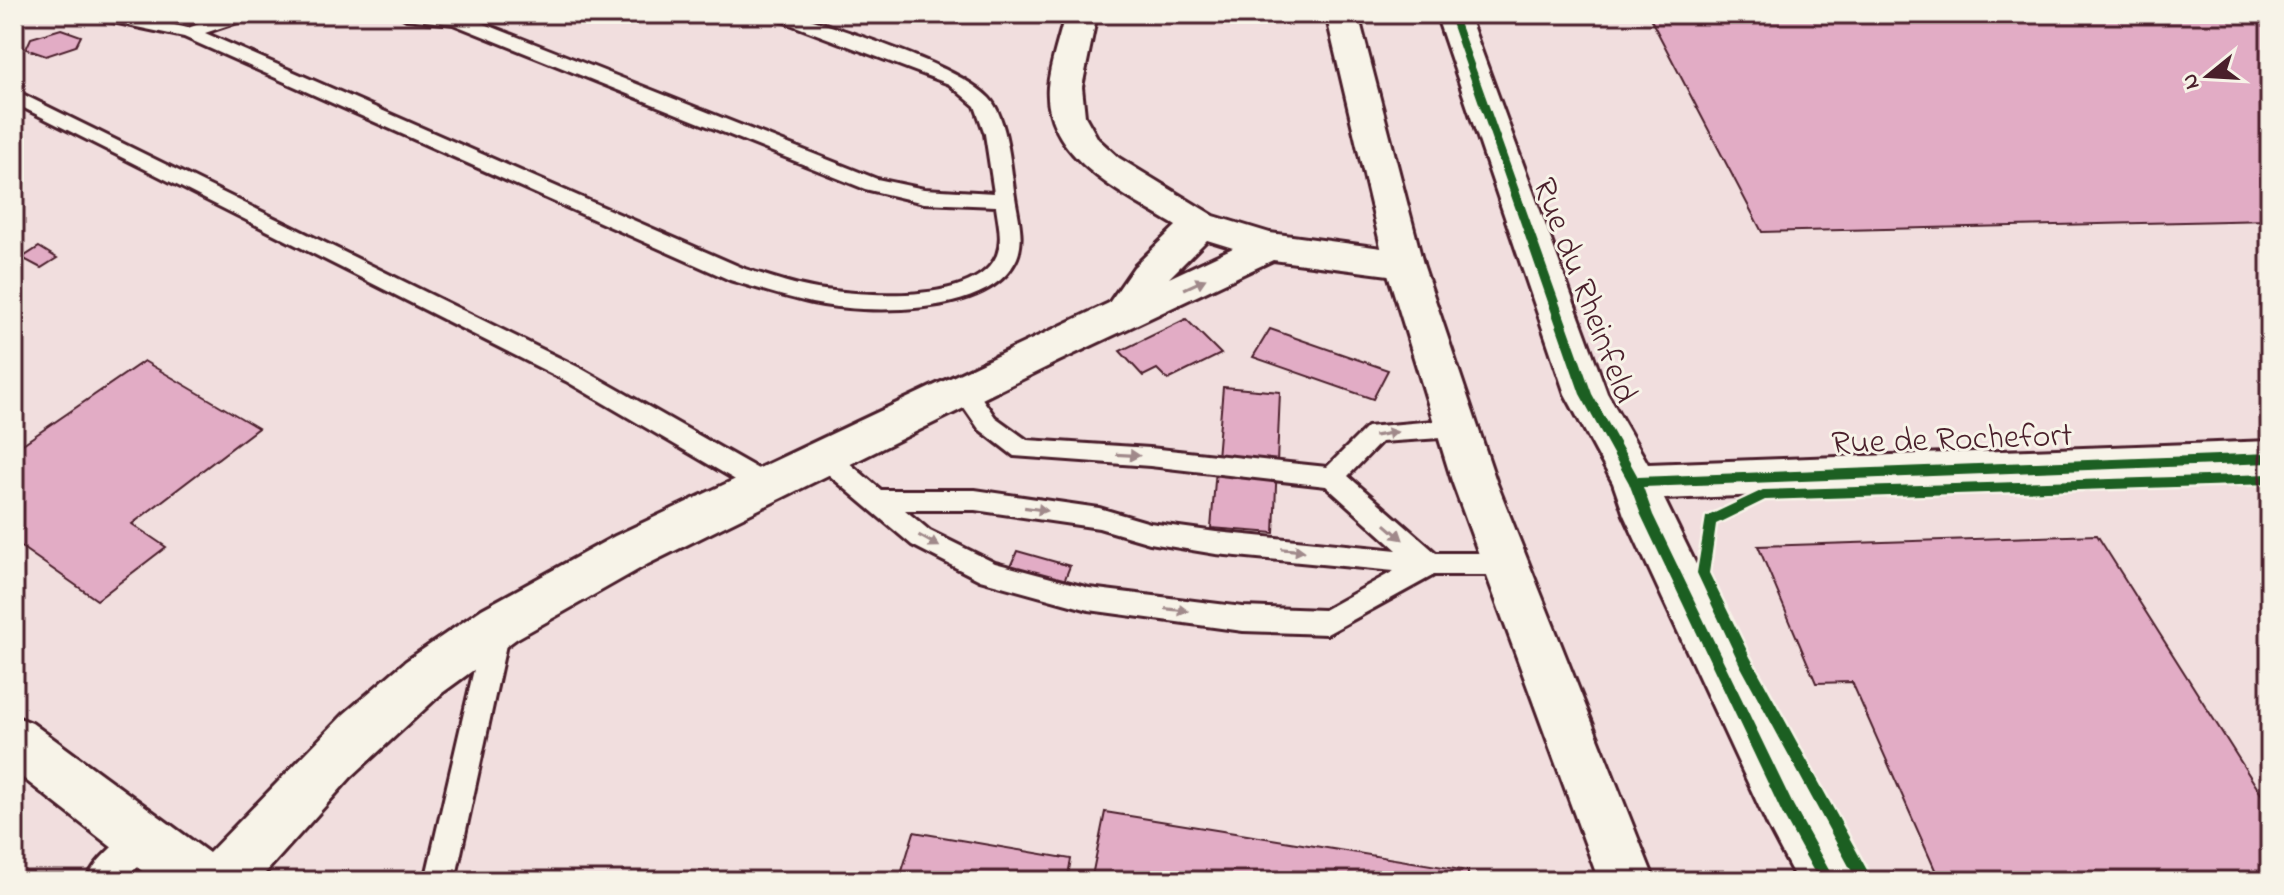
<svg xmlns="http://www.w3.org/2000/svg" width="2284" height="895" viewBox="0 0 2284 895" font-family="'Indie Flower',sans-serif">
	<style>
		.built { fill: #f1dede }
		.building { fill: #e2acc5; stroke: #4a1f2b; stroke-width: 2 }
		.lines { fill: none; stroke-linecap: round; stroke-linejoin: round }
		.lane-casing { stroke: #4a1f2b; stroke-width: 6 }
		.street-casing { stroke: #4a1f2b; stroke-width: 6 }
		.secondary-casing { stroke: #4a1f2b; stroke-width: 6 }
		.lane { fill: #f7f3e8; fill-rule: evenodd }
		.street { fill: #f7f3e8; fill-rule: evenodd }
		.secondary { fill: #f7f3e8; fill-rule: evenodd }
		.cycleway-casing { stroke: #f7f3e8; stroke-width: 5 }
		.cycleway { fill: #1b5e20; fill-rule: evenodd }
		.oneway { fill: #a0898a }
		.labels { text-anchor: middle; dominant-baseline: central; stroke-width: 6; stroke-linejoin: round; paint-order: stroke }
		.street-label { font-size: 34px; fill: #4a1f2b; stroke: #f7f3e8 }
	</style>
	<rect width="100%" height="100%" fill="#f7f3e8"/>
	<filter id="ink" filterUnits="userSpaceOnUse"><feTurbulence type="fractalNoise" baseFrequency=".0125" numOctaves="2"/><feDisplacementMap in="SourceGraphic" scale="16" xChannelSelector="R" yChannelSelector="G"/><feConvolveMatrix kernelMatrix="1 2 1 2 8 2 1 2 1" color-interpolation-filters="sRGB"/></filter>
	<g filter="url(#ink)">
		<path class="built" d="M14,14H2270V881H14Z"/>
		<path class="building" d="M1648,14H2270V220L1762,232Z
			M61,29L81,36L76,46L46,56L26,49L31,38Z
			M39,247L57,258L41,268L22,258Z
			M1186,319L1221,354L1168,380L1157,369L1143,376L1120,351Z
			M1270,329L1388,370L1373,399L1253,357Z
			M144,361L258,428L132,524L166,547L97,600L14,542V450Z
			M1223,387L1280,392L1274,533L1211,528Z
			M2097,535L2270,808V881H1940L1852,682L1816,683L1758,546Z
			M1017,551L1070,566L1063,584L1009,569Z
			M1105,812L1468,871V881H1091Z
			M914,832L1071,859L1067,881H899Z"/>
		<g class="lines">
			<g class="lane-casing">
				<path id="lane" d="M91,14H124L188,28L227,14H253L250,18L205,33L745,269C768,276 793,285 817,289C861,295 975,306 997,255C1003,239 998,222 996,206L924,203L865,189L453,24L406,19L397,14L462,15L877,179L924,189L994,193L985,134L975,106L949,84L774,18L771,14H796C845,32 955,63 989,98C1008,118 1011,171 1015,197C1018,217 1026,242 1015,262C986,317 865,314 812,303C785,297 757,288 730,280L184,37L94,18Z
					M14,90L582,369L774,478L777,485L774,492L765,495L756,492L566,381L14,103Z
					M964,381L972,384L995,417L1027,440L1150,448L1327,467L1367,427L1456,419L1464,422L1468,428L1464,434L1456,437L1381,442L1348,476L1436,553H1505L1514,556L1518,564L1514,572L1505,575H1434L1327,634L1243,631L1089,610L980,580L912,545L816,464L813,457L816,450L825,448L834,450L881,490H975L1099,508L1150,523L1216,532L1397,550L1326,486L1150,466L1014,456L979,429L952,390L956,384ZM905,510H975L1099,528L1150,543L1216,554L1394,571L1324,610L1243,607L1089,588L995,563L930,531Z
					M497,614L506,618L510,626L455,881H425L484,626L488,618Z
					M145,825L156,830L160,840L156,850L123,881H86C94,860 124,834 145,825Z"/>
			</g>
			<g class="street-casing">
				<path id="street" d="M1065,14H1097L1082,87L1085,116L1098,139L1119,158L1214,216L1270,233L1404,251L1418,255L1423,264L1418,273L1404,277L1273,260L1059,361L648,564L516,639L442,693L351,777L258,881H155L14,771V716L32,723L209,853L344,714L406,661L482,609L615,536L1109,303L1134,267L1176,226C1126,195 1043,158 1048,87C1050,63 1060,37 1065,14ZM1207,240L1233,248L1169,278Z
					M1436,14H1468L1607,393L1648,464L2270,441V475L1664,499L1806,790L1855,881H1797L1768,826L1624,515L1613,483L1565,394Z"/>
			</g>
			<g class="secondary-casing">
				<path id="secondary" d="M1326,14H1358L1423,264L1496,481L1655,881H1599L1452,481L1385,264Z"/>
			</g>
			<use href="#lane" class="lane"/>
			<use href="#street" class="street"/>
			<use href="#secondary" class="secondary"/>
			<g class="cycleway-casing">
				<path id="cycleway" d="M1448,14H1456L1592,394L1638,477L2270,453V463L1643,487L1653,515L1792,803L1835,881H1819L1782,813L1641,515L1629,483L1580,394Z
					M2270,474V484L1765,500L1716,524L1709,573L1750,657L1873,881H1857L1740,665L1697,573L1706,517L1763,490Z"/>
			</g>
			<use href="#cycleway" class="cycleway"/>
		</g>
		<defs><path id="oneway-solid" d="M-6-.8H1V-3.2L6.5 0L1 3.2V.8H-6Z" transform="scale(2)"/></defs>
		<g class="oneway">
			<use href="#oneway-solid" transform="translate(1195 284) rotate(-25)"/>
			<use href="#oneway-solid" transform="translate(1386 434) rotate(-10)"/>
			<use href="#oneway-solid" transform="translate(1128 455) rotate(3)"/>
			<use href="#oneway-solid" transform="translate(1036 509) rotate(8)"/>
			<use href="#oneway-solid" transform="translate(1394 532) rotate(41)"/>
			<use href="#oneway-solid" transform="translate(929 541) rotate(29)"/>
			<use href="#oneway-solid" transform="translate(1293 550) rotate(5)"/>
			<use href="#oneway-solid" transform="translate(1177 610) rotate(7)"/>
		</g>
	</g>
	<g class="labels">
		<g class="street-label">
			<text transform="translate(1583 291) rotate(69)">Rue du Rheinfeld</text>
			<text transform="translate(1952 441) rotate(-2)">Rue de Rochefort</text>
		</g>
	</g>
	<rect width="2284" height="895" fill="none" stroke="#f7f3e8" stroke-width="48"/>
	<rect x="24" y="24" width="2236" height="847" fill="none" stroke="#4a1f2b" stroke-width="3" filter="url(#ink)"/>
	<g transform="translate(2208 76) rotate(252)" stroke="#f7f3e8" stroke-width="6" paint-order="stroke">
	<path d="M0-6L14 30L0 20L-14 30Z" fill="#4a1f2b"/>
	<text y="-12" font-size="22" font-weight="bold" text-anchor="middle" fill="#4a1f2b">N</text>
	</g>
</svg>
